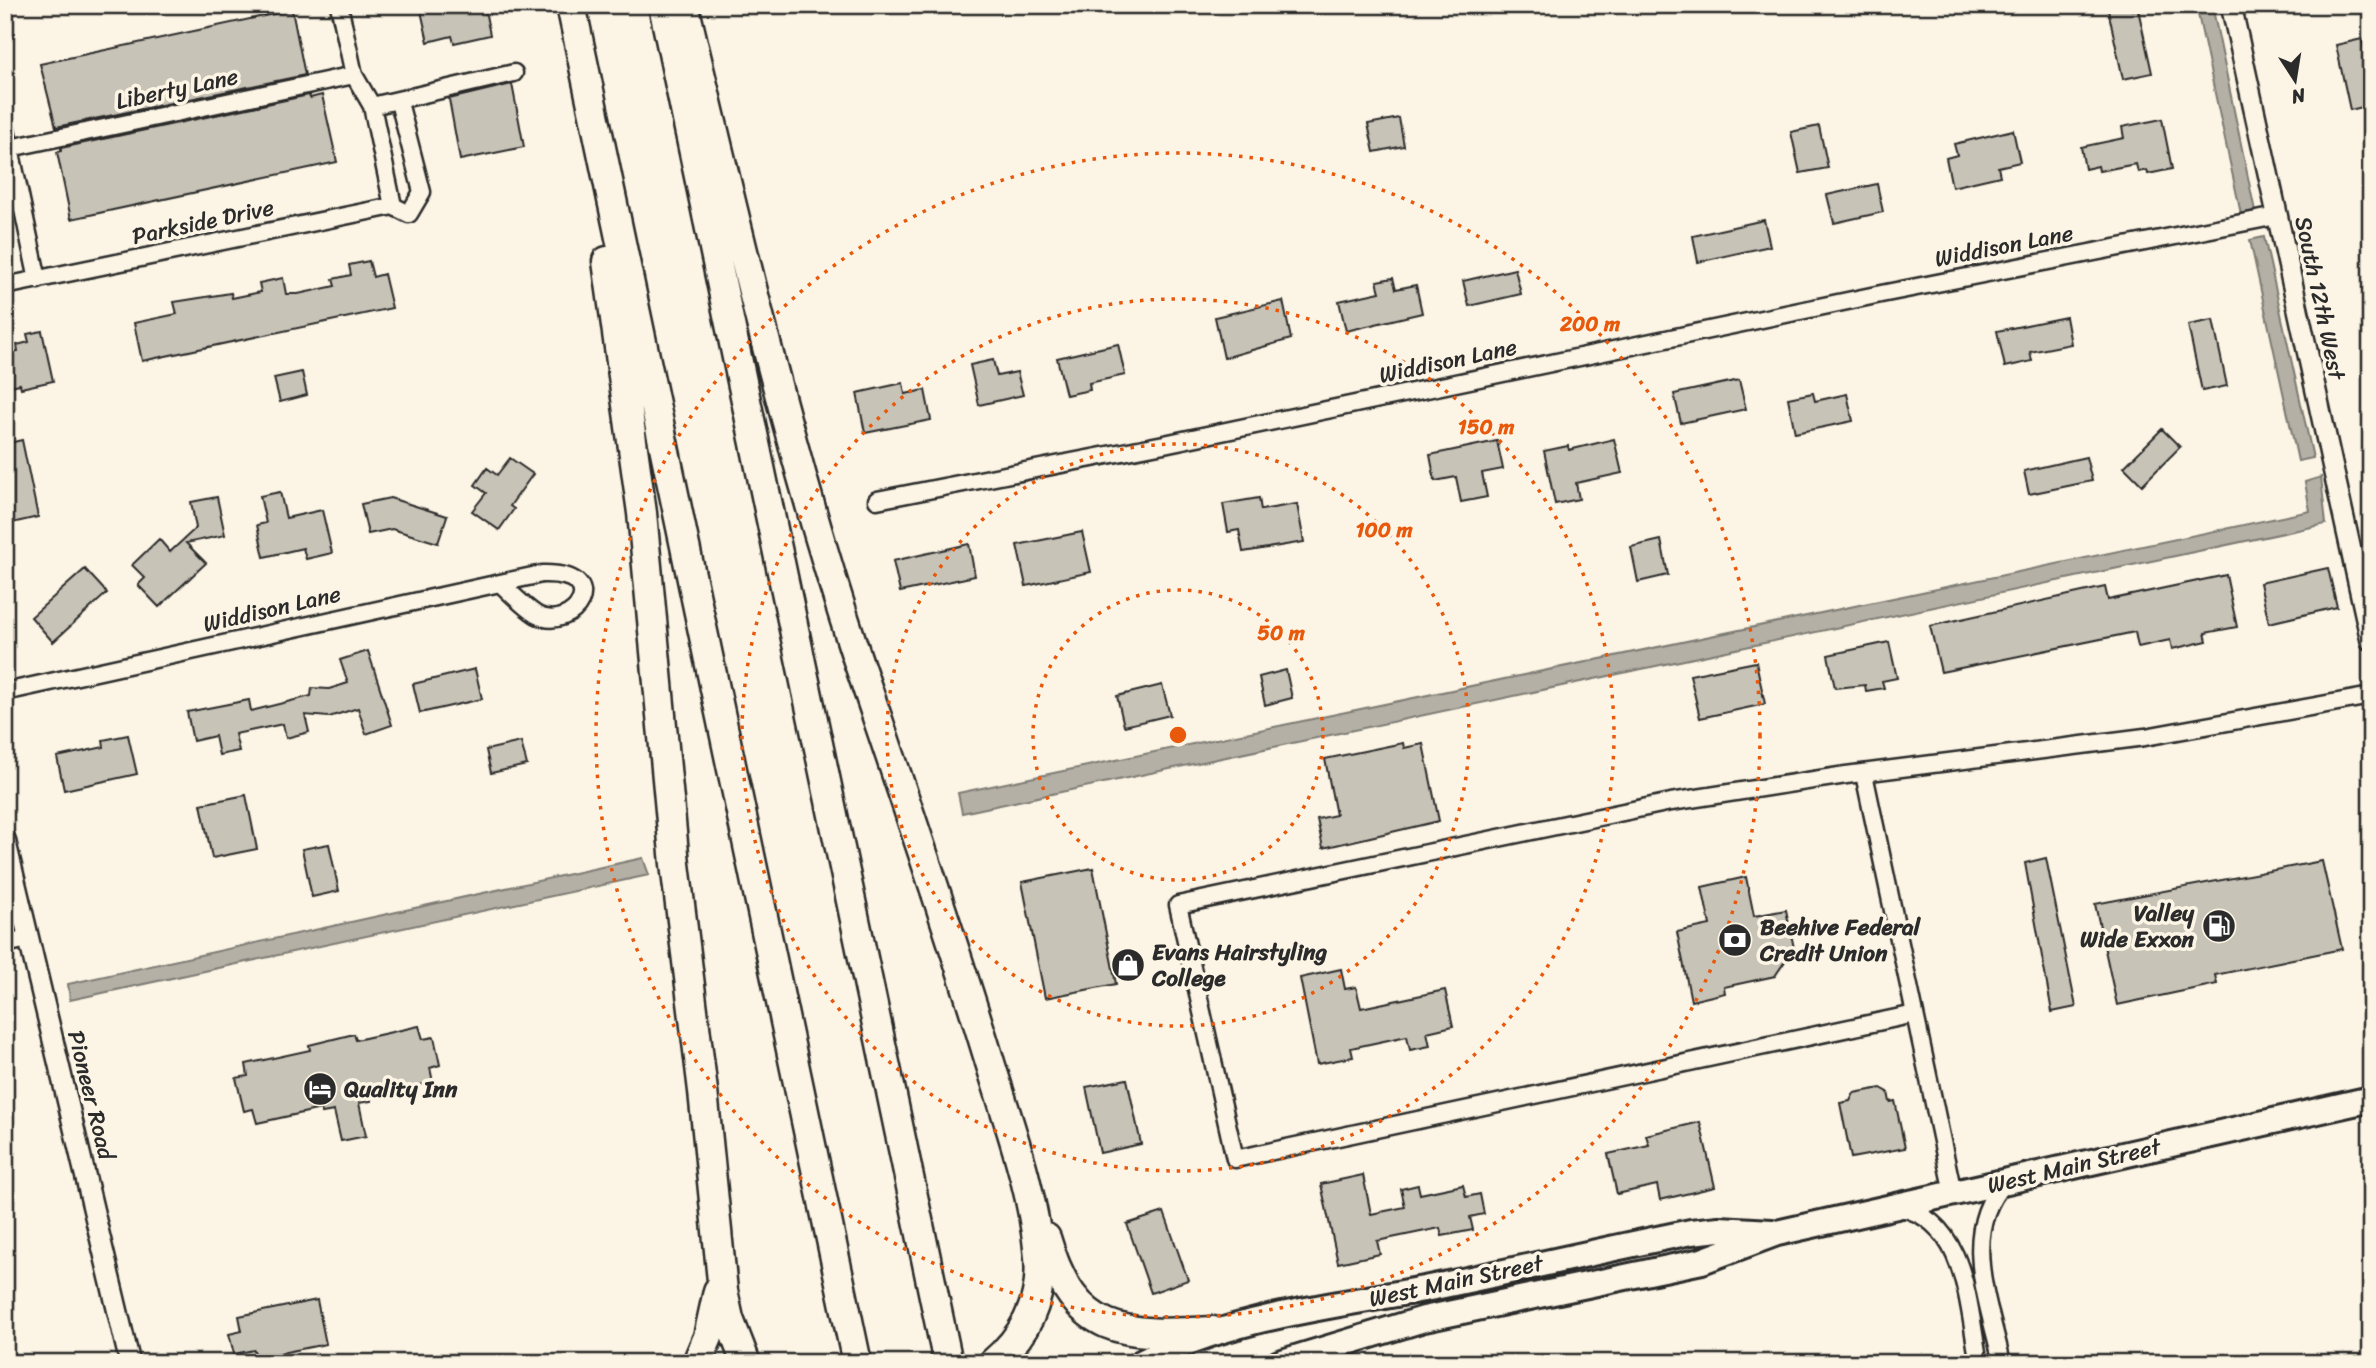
<svg xmlns="http://www.w3.org/2000/svg" width="2376" height="1368" viewBox="0 0 2376 1368" font-family="Sriracha,sans-serif">
	<style>
		.water { fill: #b4b0a5; stroke: #7d7b74; stroke-width: 2 }
		.building { fill: #c8c3b7; stroke: #2b2b2b; stroke-width: 2 }
		.lines { fill: none; stroke-linecap: round; stroke-linejoin: round }
		.minor-casing { stroke: #2b2b2b; stroke-width: 21 }
		.tertiary-casing { stroke: #2b2b2b; stroke-width: 24 }
		.primary-casing { stroke: #2b2b2b; stroke-width: 30 }
		.motorway-casing { stroke: #2b2b2b; stroke-width: 33 }
		.minor { stroke: #fcf5e5; stroke-width: 16 }
		.tertiary { stroke: #fcf5e5; stroke-width: 19 }
		.primary { stroke: #fcf5e5; stroke-width: 24 }
		.motorway { stroke: #fcf5e5; stroke-width: 28 }
		.ring { fill: none; stroke: #e8590c; stroke-width: 3.5; stroke-dasharray: 3.5 7 }
		.labels { text-anchor: middle; dominant-baseline: central; stroke-width: 7; stroke-linejoin: round; paint-order: stroke }
		.street-label { font-size: 23px; fill: #2b2b2b; stroke: #fcf5e5 }
		.poi-label { font-size: 23px; font-weight: bold; fill: #2b2b2b; stroke: #fcf5e5; text-anchor: start }
		.centre { fill: #e8590c; stroke: #fcf5e5; stroke-width: 3.5 }
		.ring-label { font-size: 21px; text-anchor: middle; font-weight: bold; fill: #e8590c; stroke: #fcf5e5; stroke-width: 7; stroke-linejoin: round; paint-order: stroke }
	</style>
	<rect width="100%" height="100%" fill="#fcf5e5"/>
	<filter id="ink" filterUnits="userSpaceOnUse"><feTurbulence type="fractalNoise" baseFrequency=".0143" numOctaves="2"/><feDisplacementMap in="SourceGraphic" scale="14" xChannelSelector="R" yChannelSelector="G"/><feConvolveMatrix kernelMatrix="1 2 1 2 8 2 1 2 1" color-interpolation-filters="sRGB"/></filter>
	<g filter="url(#ink)">
		<path class="water" d="M2196,5H2212L2255,211L2241,214Z
			M2264,237L2313,458L2298,461L2250,240Z
			M2321,477L2326,524L962,813L958,793L2310,511L2305,482Z
			M643,858L649,875L70,1000L68,984Z"/>
		<path class="building" d="M446,5H484L490,35L454,43L452,36L428,42L421,11Z
			M2107,5H2131L2132,10L2138,9L2152,73L2123,79Z
			M292,10L305,75L56,127L40,64Z
			M2362,39L2367,62L2371,61V105L2350,110L2336,45Z
			M512,84L524,147L460,160L449,99Z
			M309,95L310,98L322,95L337,162L71,219L57,152L61,151V148Z
			M1399,118L1404,146L1374,152L1368,124Z
			M2162,119L2172,169L2148,174L2147,170L2138,172L2136,164L2099,171L2098,166L2085,169L2081,147L2124,138L2122,127Z
			M1819,126L1828,168L1800,173L1791,132Z
			M2013,130L2020,162L1998,167L2000,176L1952,187L1946,158L1957,155L1954,144Z
			M1877,184L1883,212L1834,223L1827,195Z
			M1764,220L1770,246L1698,262L1693,236Z
			M369,261L373,277L384,274L392,308L142,361L134,323L177,314L174,302L231,293L232,298L261,292L259,283L283,278L286,294H298L335,286L333,279L351,275L349,265Z
			M1515,269L1521,294L1469,306L1463,281Z
			M1393,278L1396,289L1416,285L1422,313L1346,331L1339,301L1380,292L1377,281Z
			M1283,301L1291,339L1224,358L1215,317Z
			M2066,317L2071,344L2030,352L2032,361L2005,367L1997,331Z
			M2213,320L2227,386L2202,391L2188,325Z
			M42,331L53,381L21,388L20,384L5,387V354L18,351L17,345L29,342L27,334Z
			M1118,344L1125,375L1089,383L1090,390L1066,395L1057,358Z
			M993,360L997,376L1017,372L1023,395L979,405L970,365Z
			M302,372L307,395L280,402L274,378Z
			M1739,380L1746,409L1681,423L1674,394Z
			M903,383L905,394L925,390L931,420L865,433L857,393Z
			M1813,393L1815,401L1847,394L1853,421L1795,433L1788,398Z
			M2162,429L2180,447L2142,485L2124,467Z
			M1614,439L1622,473L1576,483L1579,499L1555,504L1544,451L1568,446L1569,450Z
			M22,440L38,517L12,523L5,492V444Z
			M1497,441L1503,469L1482,473L1487,497L1461,502L1456,477L1435,481L1430,455Z
			M2086,457L2092,481L2029,494L2024,471Z
			M510,458L533,474L510,506L514,509L499,530L472,511L486,493L475,485L487,468L497,475Z
			M280,492L286,518L322,510L332,553L306,559L303,548L264,557L257,525L266,523L260,496Z
			M217,497L225,535L186,543L206,563L159,607L138,585L145,578L132,565L159,539L170,552L196,528L191,502Z
			M390,498L447,516L438,543L392,529L368,534L361,504Z
			M1259,498L1261,510L1297,504L1304,542L1243,552L1239,530L1228,532L1223,504Z
			M1082,532L1091,572L1026,586L1017,545Z
			M1661,540L1668,575L1638,582L1631,547Z
			M969,544L975,576L900,592L893,561Z
			M2328,568L2337,607L2269,623L2260,583Z
			M85,569L107,593L53,642L31,617Z
			M2226,575L2237,627L2205,633L2207,641L2172,649L2170,640L2138,647L2135,632L1941,672L1930,626L2105,587L2108,600Z
			M1889,642L1897,678L1882,681L1884,688L1866,691L1865,685L1835,688L1828,655Z
			M368,651L392,725L366,734L358,708L329,717L305,715L309,732L286,738L283,724L235,734L239,751L219,755L215,736L193,741L187,712L249,700L251,711L311,696L312,688L329,689L348,683L340,660Z
			M1756,662L1765,704L1700,718L1690,675Z
			M475,669L482,699L420,713L413,684Z
			M1286,670L1292,698L1265,705L1259,677Z
			M1162,685L1170,715L1124,726L1117,696Z
			M128,735L137,774L64,790L57,757L104,747L103,740Z
			M521,742L527,765L491,773L486,750Z
			M1403,743L1404,748L1423,744L1439,821L1323,848L1317,819L1336,815L1325,759Z
			M246,795L257,849L212,858L201,804Z
			M329,844L339,891L312,897L302,849Z
			M2046,858L2076,1007L2052,1012L2025,863Z
			M2322,861L2342,949L2215,975L2217,984L2117,1005L2095,904Z
			M1093,868L1116,984L1045,998L1022,882Z
			M1746,877L1754,916L1786,910L1794,948L1775,976L1724,987L1725,993L1691,1001L1677,932L1710,925L1702,887Z
			M1341,969L1345,989L1356,987L1361,1008L1445,990L1453,1026L1427,1032L1430,1046L1410,1050L1407,1036L1351,1048L1353,1057L1317,1064L1300,978Z
			M419,1026L423,1039L434,1037L440,1065L430,1068L433,1082L370,1097L371,1101L359,1103L366,1136L341,1141L334,1111L322,1113L321,1109L257,1123L253,1109L244,1111L236,1078L248,1076L246,1064L310,1050L309,1045L354,1034L356,1040Z
			M1127,1079L1141,1144L1100,1153L1086,1087Z
			M1881,1088L1888,1092L1890,1102L1895,1101L1905,1148L1851,1158L1840,1103L1850,1101L1854,1093Z
			M1700,1122L1715,1187L1660,1200L1657,1185L1617,1194L1608,1154L1649,1145L1646,1135Z
			M1363,1175L1371,1214L1405,1207L1401,1189L1418,1185L1420,1194L1463,1185L1466,1197L1480,1194L1484,1214L1470,1217L1473,1230L1442,1236L1440,1228L1377,1241L1380,1254L1338,1263L1321,1184Z
			M1164,1212L1188,1280L1151,1293L1127,1224Z
			M317,1300L326,1344L256,1358L254,1350L234,1354L229,1334L242,1331L239,1316Z"/>
		<g class="lines">
			<g class="minor-casing">
				<path id="minor" d="M339,5L354,75L372,106L393,206
					M372,106L514,73
					M5,125L38,280
					M10,148L354,75
					M5,286L393,206L409,214L422,192L399,102
					M877,500L1164,444L1881,294L2277,216
					M542,574C615,572 573,634 537,615C524,607 511,593 500,583Z
					M5,692L500,583
					M1864,774L1953,1193
					M5,944L28,939
					M1915,1014L1235,1159L1178,905L1671,802L1846,775L2145,737L2371,696
					M1900,1208C1967,1220 1968,1309 1979,1363
					M2002,1363C1990,1305 1958,1231 2005,1182"/>
			</g>
			<g class="tertiary-casing">
				<path id="tertiary" d="M2231,5L2371,641
					M5,839L130,1363"/>
			</g>
			<g class="primary-casing">
				<path id="primary" d="M1141,1363C1229,1317 1328,1307 1424,1289C1513,1271 1602,1250 1691,1232L1719,1229L1772,1232
					M1279,1363L1424,1319L1702,1261L1777,1233L2371,1099"/>
			</g>
			<g class="motorway-casing">
				<path id="motorway" d="M571,5L857,1363
					M663,5L948,1363
					M684,5C736,224 786,442 856,655C901,788 947,921 988,1056C1008,1122 1033,1188 1039,1257C1043,1300 1026,1335 993,1363
					M607,261L642,513L675,864L703,1091L723,1291L729,1319L746,1363
					M1046,1238C1075,1337 1124,1336 1213,1331
					M697,1363L708,1337L718,1291"/>
			</g>
			<use href="#minor" class="minor"/>
			<use href="#tertiary" class="tertiary"/>
			<use href="#primary" class="primary"/>
			<use href="#motorway" class="motorway"/>
		</g>
	</g>
	<g class="ring">
		<circle cx="1178" cy="735" r="145"/>
		<circle cx="1178" cy="735" r="291"/>
		<circle cx="1178" cy="735" r="436"/>
		<circle cx="1178" cy="735" r="582"/>
	</g>
	<defs>
		<g id="fuel-disc" transform="scale(1.75)"><circle r="9.5" fill="#2b2b2b" stroke="#fcf5e5"/><path d="M-5.5-6h7V0h2V4h1.3V-2.5L3-4.5l.8-.8L6-3V5H2.5V1h-1V6h-7ZM-4.2-4.7v3.2H.2V-4.7Z" fill="#fff"/></g>
		<g id="bank-disc" transform="scale(1.75)"><circle r="9.5" fill="#2b2b2b" stroke="#fcf5e5"/><path d="M-6-4H6V4H-6ZM0-2.3a2.3 2.3 0 1 0 0 4.6a2.3 2.3 0 1 0 0-4.6Z" fill="#fff"/></g>
		<g id="shop-disc" transform="scale(1.75)"><circle r="9.5" fill="#2b2b2b" stroke="#fcf5e5"/><path d="M-5-2.5h2.3a2.7 3.5 0 0 1 5.4 0H5L5.5 6h-11ZM-1.5-2.5h3a1.5 2.3 0 0 0-3 0Z" fill="#fff"/></g>
		<g id="hotel-disc" transform="scale(1.75)"><circle r="9.5" fill="#2b2b2b" stroke="#fcf5e5"/><path d="M-6-4.5h1.5V1H6V5H4.5V3h-9V5H-6ZM-4 0a1.8 1.8 0 1 1 3.6 0ZM.5 0V-2.5h3Q6-2.5 6 0Z" fill="#fff"/></g>
	</defs>
	<g fill-rule="evenodd">
		<use href="#fuel-disc" x="2219" y="926"/>
		<use href="#bank-disc" x="1735" y="940"/>
		<use href="#shop-disc" x="1128" y="965"/>
		<use href="#hotel-disc" x="320" y="1089"/>
	</g>
	<g class="labels">
		<g class="street-label">
			<text transform="translate(177 89) rotate(-12)">Liberty Lane</text>
			<text transform="translate(203 222) rotate(-12)">Parkside Drive</text>
			<text transform="translate(2004 246) rotate(-11)">Widdison Lane</text>
			<text transform="translate(2320 298) rotate(78)">South 12th West</text>
			<text transform="translate(1448 361) rotate(-12)">Widdison Lane</text>
			<text transform="translate(272 609) rotate(-13)">Widdison Lane</text>
			<text transform="translate(91 1095) rotate(76)">Pioneer Road</text>
			<text transform="translate(2074 1166) rotate(-13)">West Main Street</text>
			<text transform="translate(1456 1281) rotate(-12)">West Main Street</text>
		</g>
		<g class="poi-label">
			<text x="2194" y="913" text-anchor="end">Valley<tspan x="2194" dy="26">Wide Exxon</tspan></text>
			<text x="1760" y="927">Beehive Federal<tspan x="1760" dy="26">Credit Union</tspan></text>
			<text x="1152" y="952">Evans Hairstyling<tspan x="1152" dy="26">College</tspan></text>
			<text x="344" y="1089">Quality Inn</text>
		</g>
	</g>
	<circle cx="1178" cy="735" r="10" class="centre"/>
	<g class="ring-label">
		<text x="1590" y="331">200 m</text>
		<text x="1486" y="434">150 m</text>
		<text x="1384" y="537">100 m</text>
		<text x="1281" y="640">50 m</text>
	</g>
	<rect width="2376" height="1368" fill="none" stroke="#fcf5e5" stroke-width="28"/>
	<rect x="14" y="14" width="2348" height="1340" fill="none" stroke="#2b2b2b" stroke-width="2.5" filter="url(#ink)"/>
	<g transform="translate(2295 80) rotate(168)" stroke="#fcf5e5" stroke-width="5" paint-order="stroke">
	<path d="M0-5L12 26L0 18L-12 26Z" fill="#2b2b2b"/>
	<text y="-10" font-size="19" font-weight="bold" text-anchor="middle" fill="#2b2b2b">N</text>
	</g>
</svg>
